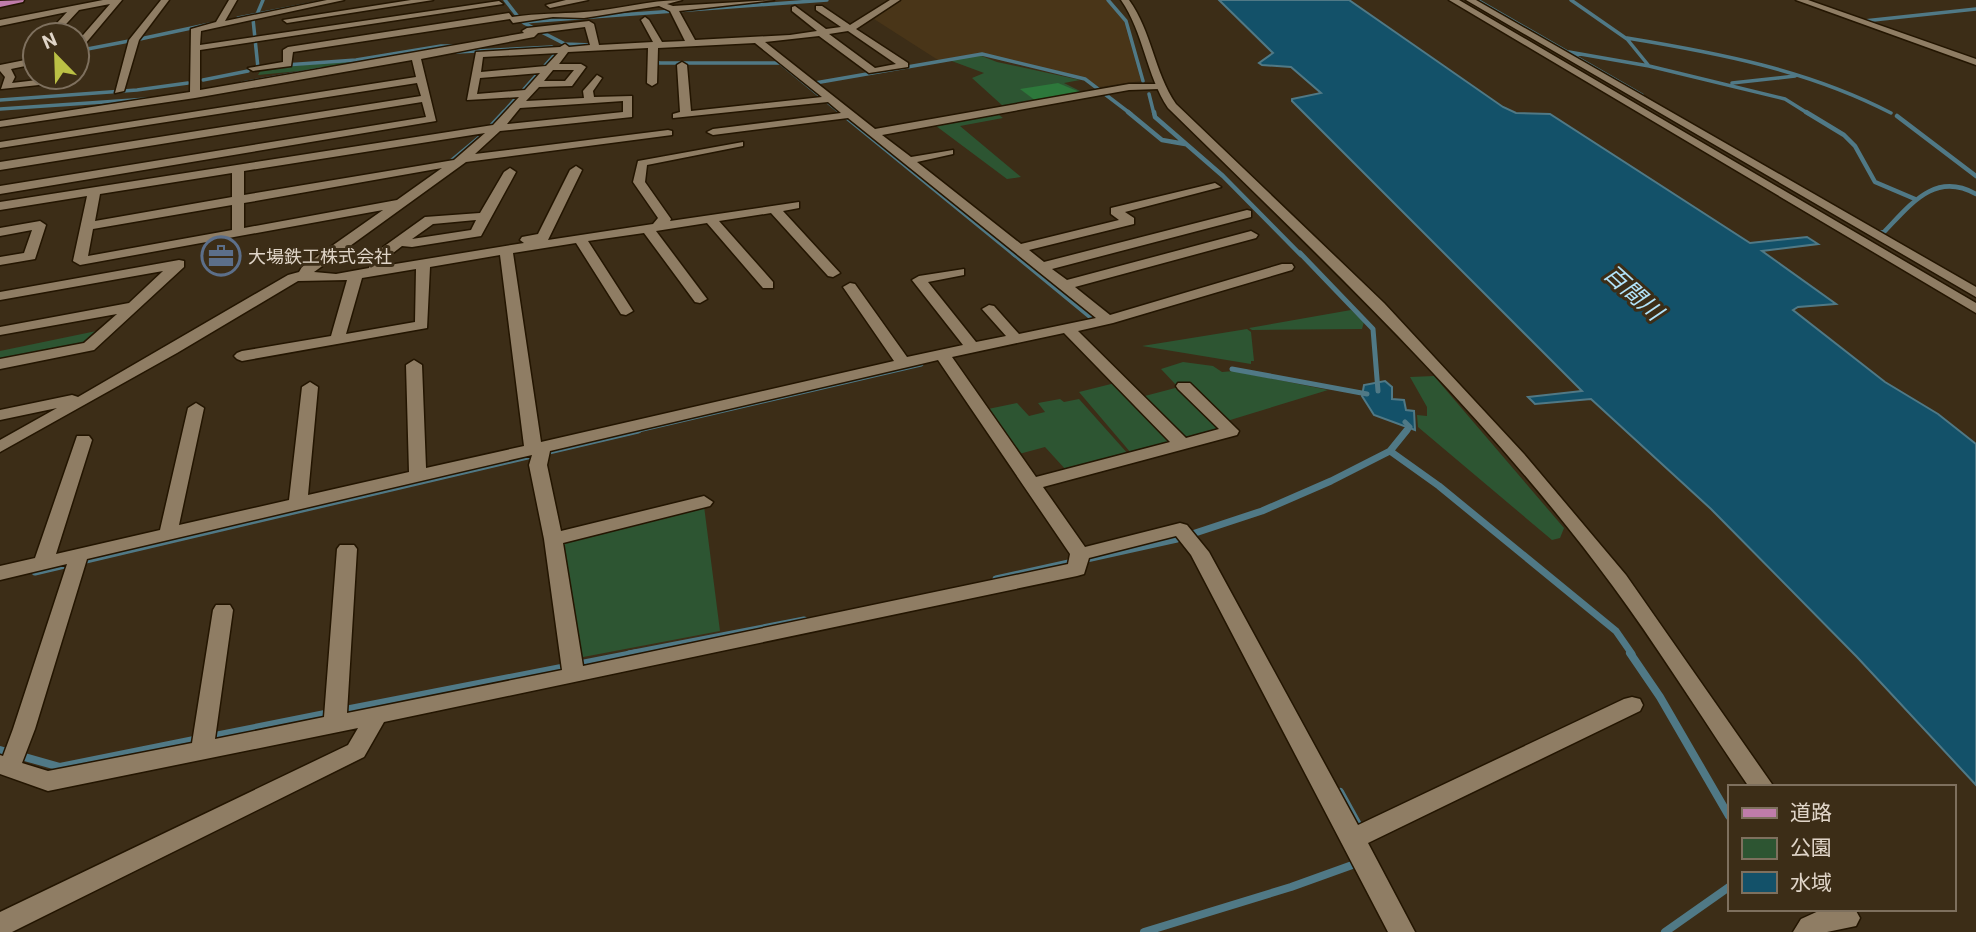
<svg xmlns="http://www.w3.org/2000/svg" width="1976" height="932" viewBox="0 0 1976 932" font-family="Roboto,'Noto Sans JP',sans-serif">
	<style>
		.built { fill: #493518 }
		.green { fill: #2d5532 }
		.forest { fill: #2d783b }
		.water { fill: #135169; stroke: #507986; stroke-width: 2 }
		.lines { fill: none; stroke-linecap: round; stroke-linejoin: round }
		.stream-far4 { stroke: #507986; stroke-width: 3.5 }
		.stream-far3 { stroke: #507986; stroke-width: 4.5 }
		.stream-far2 { stroke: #507986; stroke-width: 5 }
		.stream-far1 { stroke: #507986; stroke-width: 7 }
		.stream { stroke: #507986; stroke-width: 8 }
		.street-casing { stroke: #231501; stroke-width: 3 }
		.secondary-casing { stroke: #231501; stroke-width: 3 }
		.primary-casing { stroke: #231501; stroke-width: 3 }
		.street { fill: #8f7d64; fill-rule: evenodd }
		.secondary { fill: #8f7d64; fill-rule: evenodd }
		.primary { fill: #bf7caa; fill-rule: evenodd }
		.labels { text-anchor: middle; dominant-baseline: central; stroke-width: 6; stroke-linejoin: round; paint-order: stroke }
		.far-poi-label { font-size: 18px; fill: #e0d5c8; stroke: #3c2d17; text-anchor: start }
		.water-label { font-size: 23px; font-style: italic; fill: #b2e3fa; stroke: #3c2d17 }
	</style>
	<rect width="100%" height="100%" fill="#3c2d17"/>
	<path class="built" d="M901,0H1106L1124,21L1141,81L1099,87L1085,78L1002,61L981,53L938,60L874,19Z"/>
	<path class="green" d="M443,47H467L351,66L258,75L262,68L355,61Z
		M979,55L997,62L1080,80L1064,83L1084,93L1004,107L972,78L984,73L949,60Z
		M995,112L1003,118L960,126L1021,177L1007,179L932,123Z
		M1351,310L1364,322L1362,329L1252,330L1249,328Z
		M106,329L92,341L0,362V351Z
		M1247,329L1251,332L1254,361H1251V364L1142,346Z
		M1183,362L1213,366L1222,372L1234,371L1328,390L1227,421L1177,386L1161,369Z
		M1434,376L1564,528L1560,538L1552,540L1418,427L1417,415L1427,416V407L1410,377Z
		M1115,383L1172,440L1170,443L1131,453L1079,392Z
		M1179,387L1220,429L1184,438L1141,397Z
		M1060,399L1064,402L1079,399L1129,455L1066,470L1045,447L1019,454L988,409L1017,403L1029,416L1045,412L1038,403Z
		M704,506L720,631L578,658L557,540Z"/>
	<path class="forest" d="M1058,83L1082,93L1036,101L1020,89Z"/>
	<path class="water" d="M1219,0H1349L1503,107L1516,113L1550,114L1750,243L1807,237L1818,244L1762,251L1836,304L1798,307L1793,310L1885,382L1938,414L1976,444V785L1857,657L1711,509L1591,399L1535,404L1528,397L1582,391L1292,101V99L1321,93L1291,67L1262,65L1259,63L1273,53Z
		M1385,381L1392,387V399L1404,400L1406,410L1414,411L1415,430L1374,415L1362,396L1364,385Z"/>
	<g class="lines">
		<path class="stream-far4" d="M505,0L519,18
			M1108,0L1126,21L1143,81
			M1477,0L1642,95
			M1571,0L1627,39L1649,66
			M258,12L263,0
			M238,18L331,0
			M253,19L258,68
			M1864,21L1976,9
			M523,22L827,0
			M524,23L565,44L592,45
			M1627,38C1718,53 1808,70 1891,113
			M140,39L210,24
			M77,51L129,41
			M457,52L552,47
			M1569,52L1649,66L1785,99L1809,114
			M657,56V62L660,63H780L842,114
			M285,65L356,60L441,46H458
			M203,80L248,71
			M242,83L321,69
			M815,83L982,54L1085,79L1131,114
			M1732,83L1795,76
			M1149,94L1154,114
			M0,100L137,90L188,83
			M0,109L148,99
			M502,114L558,51"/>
		<path class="stream-far3" d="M840,112L1015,255
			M1128,112L1162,140L1185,144
			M1154,112L1155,117L1223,176L1301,255
			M1806,112L1844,135L1855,146L1875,182L1915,199
			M1897,116L1976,176
			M490,127L504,112
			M449,163L485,133
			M1879,233L1884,232C1911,204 1935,171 1976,194"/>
		<path class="stream-far2" d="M1013,253L1092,318
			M1300,253L1373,329L1378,391
			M1232,369L1367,394
			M1405,422L1410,427L1406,432
			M630,432L921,364"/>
		<path class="stream-far1" d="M1390,451L1439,486L1616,631L1632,654
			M35,572L638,430
			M996,579L1177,539L1262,511L1331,481L1390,451L1407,430
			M629,654L804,620"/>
		<path class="stream" d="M1630,653L1660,697L1729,816
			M340,711L638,653
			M210,737L330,713
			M0,750L60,767L199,739
			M1340,792L1362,832
			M1144,932L1291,887L1355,864
			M1665,932L1729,887"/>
		<g class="street-casing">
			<path id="street" d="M103,0H122L80,50L77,51V42L110,4L79,10L56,35H46L67,12L0,26V20Z
				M161,0H169L139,40L124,91L115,93L129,40Z
				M229,0H237L225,21L327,0H344L201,31L200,45L499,1L503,4L200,50V90L524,33L522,31L527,28L589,21L594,24L599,45L653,42L641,20L645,17L649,20L662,42L685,41L670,11L659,6L584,18L553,17L513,23L510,19L293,52L291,66L253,71L248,68L283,62V50L288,47L509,13L512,17C539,13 558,14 584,12C617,10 649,0 682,0L667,4L673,6L774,0L679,11L695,40L790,35L817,31L792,11V7L795,6L826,29L841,27L816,10V6H822L850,25L890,0H900L856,29L908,63V67L869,73L819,36L765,42L875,129L1129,84H1163V88L1159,89L1129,90L882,135L911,157L953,150V154L917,162L1021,244L1119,220L1111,214V208L1215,183L1221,187L1125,212L1134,218V224L1029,250L1044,262L1247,210L1251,211V217L1052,269L1067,280L1251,231L1258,235L1256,238L1075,287L1110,315L1282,264H1292L1294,267L1292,270L1113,323L1078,331L1186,438L1219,429L1178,389L1176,386L1178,383H1190L1239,431L1237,435L1043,487L1085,547L1180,523L1187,525L1209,552L1358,825L1624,699L1632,697L1640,699L1643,705L1640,711L1368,843L1415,932H1388L1191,555L1176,536L1089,558L1084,574L1077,576L384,722L364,757L12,932H0V912L348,745L358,728L48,791L0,774V755L3,756L13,729L67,564L0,580V566L35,558L77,436H89L92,440L56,554L160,530L188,408L196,403L204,408L179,525L289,500L302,387L310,382L318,387L308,495L409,472L406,365L414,360L422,365L426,468L524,446L500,255L430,267L427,328L242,361L237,359L234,356L237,353L242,351L331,336L347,280L298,281L177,353L0,452V440L57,408L0,420V410L72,395L78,397L288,275L299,272L302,267L383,210L80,265L73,261L87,196L0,210V202L493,125L519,97L467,100L476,52L560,47L565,44L569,47L590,45L585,27L538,33L534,37L421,59L436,121L0,194V186L426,117L422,102L0,170V162L421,96L417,83L0,148V142L416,77L412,60L195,98L0,127V121L190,92L191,29L216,22ZM848,31L896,64L875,68L829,34ZM755,43L822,97L691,111L687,65L682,62L677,65L680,112L673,114V118L828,102L841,113L713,129L707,132L713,135L848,118L1096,318L1019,334L994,306L989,305L982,309L1006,336L976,342L928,282L964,275V269L919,276L912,280L963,345L907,357L855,284L850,283L843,287L894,361L541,442L513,253L576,243L621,314L626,315L633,311L588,241L644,233L695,302L700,303L707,299L656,231L707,223L763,288H773V282L719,221L771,213L828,276L833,277L840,273L783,211L799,208V202L670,221L671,219L645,182L647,165L743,146V142L638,161L633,182L658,218L653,224L548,240L582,170L576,166L570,170L538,234L522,237L520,240L524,243L383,266L384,260L402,246L412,247L481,236L516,172L510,168L504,172L480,213L425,217L372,255L369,268L336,274L314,272L466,162L672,135V131L668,130L475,154L500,131L632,117V96L594,97L593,91L602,78L597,75L583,91L584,98L526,101L539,87L572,86L586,67L581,64H559L568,52L648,48L647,83L652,86L657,83L658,48ZM558,53L546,66L481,72L483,57ZM553,70H574L565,81H544ZM540,73L525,90L477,94L480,78ZM623,101V112L507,124L520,108ZM485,133L454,160L244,195V171ZM442,168L397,200L244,228V203ZM232,173V197L95,221L100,194ZM232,205V230L88,256L93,229ZM476,220L471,230L412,239L433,224ZM416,269L415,322L346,334L362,278ZM1064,333L1170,442L1036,477L952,357ZM938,360L1070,554L1068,564L583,666L563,543L710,506L713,502L704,496L561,531L547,465L550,451ZM532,455L529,465L544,539L562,670L347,713L357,549L354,545H340L337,549L324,717L215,739L233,610L230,605H216L213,610L192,743L48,771L22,763L35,729L87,559Z
				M411,0H433L287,23L283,20Z
				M566,0H588L550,8L546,5Z
				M1466,0H1476L1976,287V297Z
				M1796,0H1808L1976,59V65Z
				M35,58V64L11,69L15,77L12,83L54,78L58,79V83L1,89L5,77L0,71V65Z
				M40,221L46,225L35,259L0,265V257L24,253L32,230L0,236V228Z
				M179,260L184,261V267L94,350L0,369V359L84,343L117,314L0,335V327L129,303L163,271L0,300V292Z"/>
		</g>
		<g class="secondary-casing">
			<path id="secondary" d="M1121,0H1129C1152,32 1154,72 1176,104L1384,303L1524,454L1626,575L1774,787H1749C1703,720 1660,650 1612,585C1483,410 1323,260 1168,108C1146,75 1144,33 1121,0Z
				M1449,0H1459L1976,303V313Z
				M1823,909H1855L1860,918L1856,926L1827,932H1793L1801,919Z"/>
		</g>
		<g class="primary-casing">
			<path id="primary" d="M24,0L23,2L0,7V1Z"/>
		</g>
		<use href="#street" class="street"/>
		<use href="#secondary" class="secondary"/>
		<use href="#primary" class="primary"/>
	</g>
	<defs>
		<g id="office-ring" transform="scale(2.0125)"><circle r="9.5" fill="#3c2d17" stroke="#5c6f8a" stroke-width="1.5"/><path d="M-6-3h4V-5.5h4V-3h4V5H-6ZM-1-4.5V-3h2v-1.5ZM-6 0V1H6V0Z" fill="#5c6f8a"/></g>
	</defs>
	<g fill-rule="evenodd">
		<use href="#office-ring" x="221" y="256"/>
	</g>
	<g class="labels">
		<g class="far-poi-label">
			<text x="248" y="256">大場鉄工株式会社</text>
		</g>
		<g class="water-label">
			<text transform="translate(1633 293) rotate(42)">百間川</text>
		</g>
	</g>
	<rect x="1728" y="785" width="228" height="126" fill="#3c2d17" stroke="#7e705e" stroke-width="2"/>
	<rect x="1742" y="808" width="35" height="10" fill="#bf7caa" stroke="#7e705e" stroke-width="2"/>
	<text x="1790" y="820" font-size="21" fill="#e0d5c8">道路</text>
	<rect x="1742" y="838" width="35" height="21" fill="#2d5532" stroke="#7e705e" stroke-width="2"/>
	<text x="1790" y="855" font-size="21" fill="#e0d5c8">公園</text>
	<rect x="1742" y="872" width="35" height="21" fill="#135169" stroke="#7e705e" stroke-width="2"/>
	<text x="1790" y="890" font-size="21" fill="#e0d5c8">水域</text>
	<g transform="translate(56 56) rotate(337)"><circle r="33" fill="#3c2d17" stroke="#7e705e" stroke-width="2"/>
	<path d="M0-5L12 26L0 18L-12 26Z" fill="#bbc045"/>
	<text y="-10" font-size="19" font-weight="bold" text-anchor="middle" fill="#e0d5c8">N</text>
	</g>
</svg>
